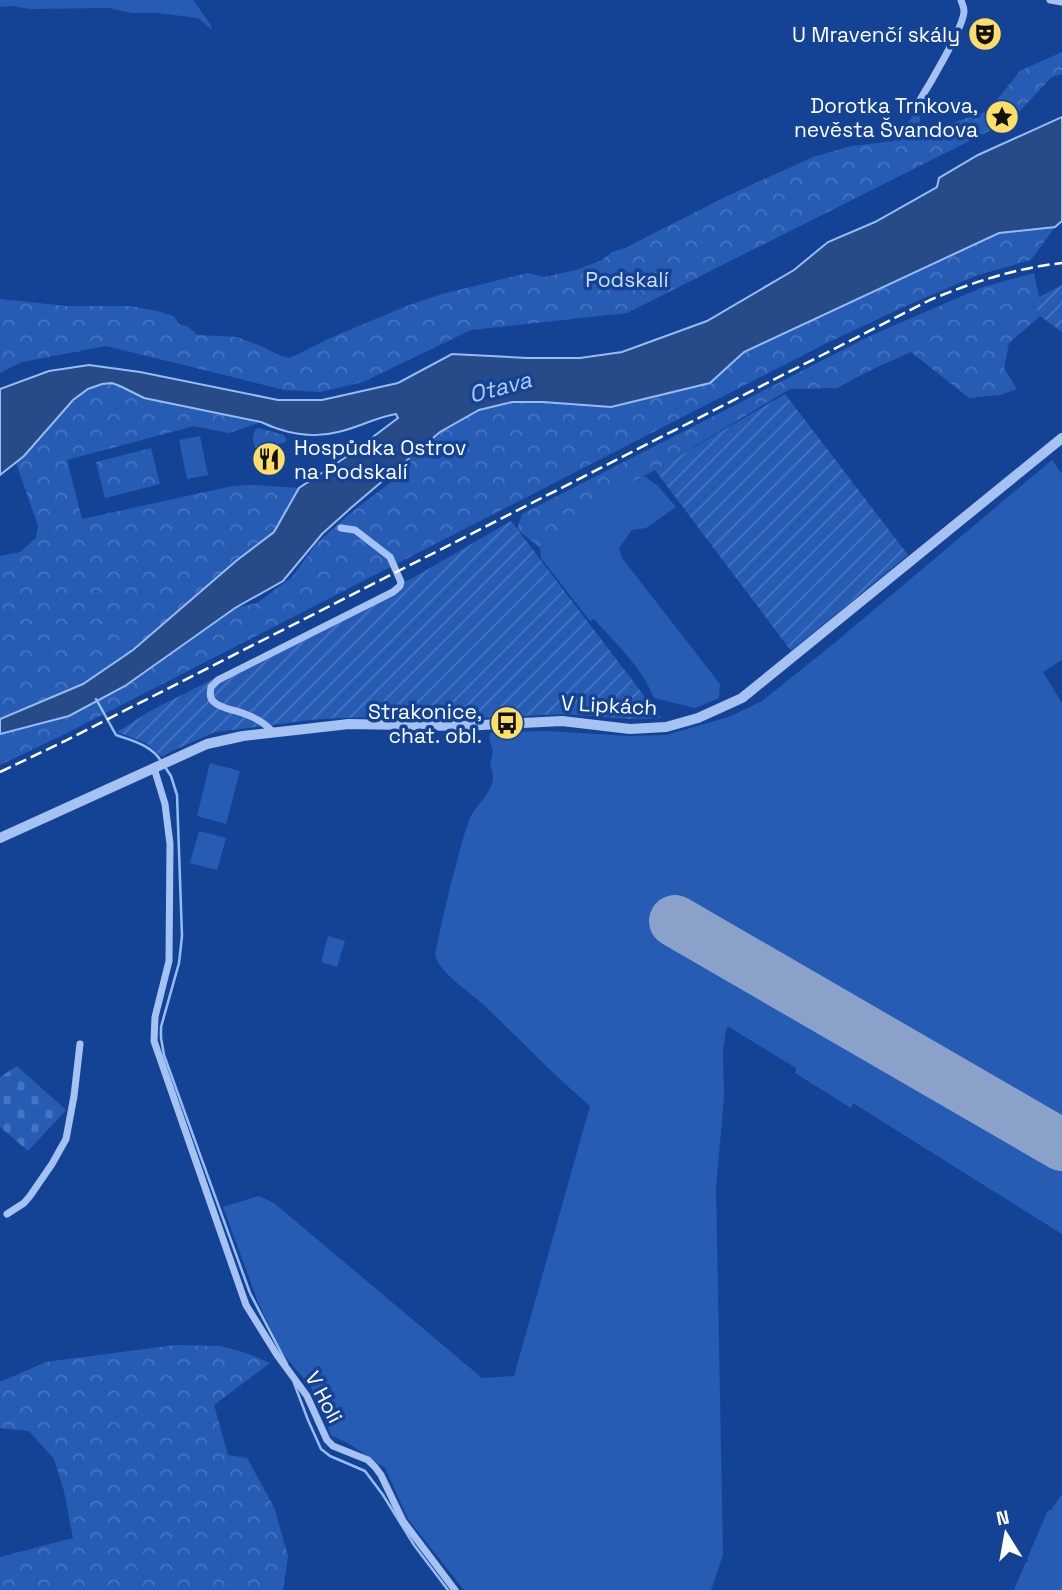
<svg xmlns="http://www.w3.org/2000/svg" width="1062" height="1590" viewBox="0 0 1062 1590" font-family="'Space Grotesk',sans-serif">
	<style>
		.grass { fill: #275cb5 }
		.forest { fill: url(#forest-crowns) }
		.cemetery { fill: url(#cemetery-stones) }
		.garden { fill: url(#garden-furrows) }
		.water { fill: #274a88; stroke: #97bcf5; stroke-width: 2 }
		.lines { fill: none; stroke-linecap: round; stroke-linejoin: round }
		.stream { stroke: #97bcf5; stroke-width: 2.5 }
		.runway { stroke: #8aa1ca; stroke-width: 52 }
		.minor { stroke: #a5c2f2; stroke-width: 7 }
		.tertiary { stroke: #a5c2f2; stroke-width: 10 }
		.rail { stroke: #fff; stroke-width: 2.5; stroke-dasharray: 12 5; stroke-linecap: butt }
		.labels { text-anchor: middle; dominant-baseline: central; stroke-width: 7; stroke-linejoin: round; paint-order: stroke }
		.poi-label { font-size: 21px; fill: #fff; stroke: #144396; text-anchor: end }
		.park-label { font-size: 21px; fill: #cddffc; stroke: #144396 }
		.street-label { font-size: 21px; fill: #fff; stroke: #144396 }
		.water-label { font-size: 23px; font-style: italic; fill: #b1cdf9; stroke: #144396 }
	</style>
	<defs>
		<pattern id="forest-crowns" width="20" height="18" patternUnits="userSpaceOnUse" patternTransform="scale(1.75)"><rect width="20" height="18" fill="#275cb5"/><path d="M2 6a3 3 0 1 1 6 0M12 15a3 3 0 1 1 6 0" fill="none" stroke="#4774c0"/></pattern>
		<pattern id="cemetery-stones" width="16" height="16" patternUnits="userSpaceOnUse" patternTransform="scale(1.75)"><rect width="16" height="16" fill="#275cb5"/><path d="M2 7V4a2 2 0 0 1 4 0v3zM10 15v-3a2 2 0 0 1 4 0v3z" fill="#4774c0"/></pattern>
		<pattern id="garden-furrows" width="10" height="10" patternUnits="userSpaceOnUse" patternTransform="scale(1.75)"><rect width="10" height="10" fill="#275cb5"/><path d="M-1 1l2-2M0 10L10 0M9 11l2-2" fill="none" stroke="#4774c0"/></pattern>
	</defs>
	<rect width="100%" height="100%" fill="#144396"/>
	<path class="grass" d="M0,0H193L210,24L212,30L198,18L157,13H132L109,8L30,9L11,6L0,7Z
		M200,436L208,475L187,479L179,440Z
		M1052,460L1062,474V660L1043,672L1062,703V1234L853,1103L851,1108L795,1073L796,1068L729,1027L726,1029L723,1051L724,1098L716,1187L723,1555L711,1590H464L408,1519L385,1468L351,1445L331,1435L311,1387L282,1353L258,1302L223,1207L259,1196L274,1203L482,1378L514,1376L590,1106C554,1075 521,1041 487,1008C473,994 440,974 435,955C441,924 448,894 456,865C460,849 464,833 470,818C479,800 501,787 490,766L493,752L489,738L490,733L547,731L629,736L666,735L729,717L762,701L832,645Z
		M644,476L657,485L676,507L646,528L632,530L619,548L622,558L720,684L719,698L695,708L654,698C642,667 615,643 594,619L590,621L541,558L540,548L563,531L584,521L604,502L629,484Z
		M210,763L240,771L226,824L197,816Z
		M199,831L226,838L217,870L190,863Z
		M328,936L345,941L337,967L321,962Z
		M1062,1494V1590H1014L1048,1510L1050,1511Z"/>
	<path class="forest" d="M1062,52V74L1052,77L1011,120L627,313L471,330L363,382L321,392L285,390L106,346L22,362L0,373V299L66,306H130L157,311L174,316L179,324L188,327L198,335L237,337L261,346L281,356L288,358L294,356L328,339L404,307L442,294L527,273L544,277L576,270L600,261L612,252L625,248L723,198L813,157L852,146L894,141L920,107V134L988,111L1020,71Z
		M1055,227L1031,260L978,275L908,305L829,342L63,735L0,765V734L69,716L125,686L235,608L257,603L292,577L316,544L348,515L395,479L416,454L440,432L479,410L512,402H543L611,407L710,383L744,352L999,233Z
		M1034,273L1039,297L1033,304L1040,316L1009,343L1004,368L1017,389L1000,395L969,398L911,352L871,370L837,388L790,389L655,470L629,484L604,502L584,521L563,531L540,548L517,529L522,514L872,335L983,287Z
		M112,383L120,386L144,398L261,422L229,433L194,426L67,460L82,519L233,486L253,485L299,488L274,532L236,561L133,650L83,684L0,719V556L20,552L36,538L38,526L16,463L24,456C46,431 76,384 112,383Z
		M259,428L284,435L286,439V442L257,449C252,444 252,435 256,429Z
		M151,448L160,484L105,498L96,462Z
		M175,1345L220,1346L246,1353L270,1363L214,1405L228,1455L247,1458L274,1507L288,1556L283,1590H0V1557L73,1538L64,1491L54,1459L29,1431L0,1428V1382L46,1362Z"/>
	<path class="cemetery" d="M17,1066L66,1110L28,1151L0,1127V1077Z"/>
	<path class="garden" d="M1062,285V332L1040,316L1033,304L1039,297Z
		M785,394L908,555L791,651L655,470Z
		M511,521L661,718L632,719L564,714L452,719L395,716L319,719L215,732L172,751L162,757L146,743L117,732L152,710L418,575Z"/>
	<path class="water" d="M1062,117V221L1055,227L999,233L744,352L710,383L611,407L543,402H512L479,410L440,432L352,507L322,534L283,581L235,608L125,686L69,716L0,734V719L83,684L133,650L236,561L274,532L299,488L349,455L398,418L396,414C376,417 358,428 338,432C312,439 284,433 261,422L144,398L120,386L112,383L102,384L88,389L73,400L24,456L0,475V389L49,371L89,365L140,372L278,400H322L398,383L452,354L527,358H580L622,352L707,321L794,270L828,242L875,222L937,187L939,178L978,155Z"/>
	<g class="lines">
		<path class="stream" d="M96,699L116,735C133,741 151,745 161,761
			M165,767L171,776L177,795L182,936L179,963L161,1027V1038L164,1055L250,1293L287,1364
			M294,1383L308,1420L321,1449L330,1456L365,1471L383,1495L414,1545L448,1590"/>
		<path class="runway" d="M675,921L1062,1145"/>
		<path class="minor" d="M1050,0L1062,2
			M918,103C928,87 964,27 964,11C964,7 962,4 961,0
			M273,732C265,723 256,718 245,714C236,710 221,709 214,702C209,698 210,692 211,687L218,680L393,592L400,586L401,582L390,557L355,530L341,528
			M154,768L165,804L170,844L169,961L155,1017L154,1041L246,1305L277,1355L307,1396L327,1440L333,1446L368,1460L375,1467L381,1475L403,1521L455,1590
			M7,1214L24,1203L30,1196L52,1164L66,1139L74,1096L80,1044"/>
		<path class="tertiary" d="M0,838L207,744L243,736L349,724L462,726L562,721L630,729L666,727L698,718L742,698L1062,438"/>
		<path class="rail" d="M0,772L65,741L930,300C973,282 1016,268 1062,263"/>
	</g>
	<defs>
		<g id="theatre-disc" transform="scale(1.75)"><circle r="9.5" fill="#ffde66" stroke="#144396"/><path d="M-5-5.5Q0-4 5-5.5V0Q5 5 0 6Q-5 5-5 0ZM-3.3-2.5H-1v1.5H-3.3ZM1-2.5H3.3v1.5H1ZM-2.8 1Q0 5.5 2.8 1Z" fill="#111"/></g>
		<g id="sight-disc" transform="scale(1.75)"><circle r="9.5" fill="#ffde66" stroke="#144396"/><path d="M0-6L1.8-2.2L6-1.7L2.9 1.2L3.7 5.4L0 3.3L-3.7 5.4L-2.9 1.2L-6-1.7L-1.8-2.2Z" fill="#111"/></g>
		<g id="restaurant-disc" transform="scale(1.75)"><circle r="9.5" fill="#ffde66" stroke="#144396"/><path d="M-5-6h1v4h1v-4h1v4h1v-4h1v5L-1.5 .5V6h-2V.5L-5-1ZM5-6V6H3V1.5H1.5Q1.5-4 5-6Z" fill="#111"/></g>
		<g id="bus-disc" transform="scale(1.75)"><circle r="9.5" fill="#ffde66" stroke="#144396"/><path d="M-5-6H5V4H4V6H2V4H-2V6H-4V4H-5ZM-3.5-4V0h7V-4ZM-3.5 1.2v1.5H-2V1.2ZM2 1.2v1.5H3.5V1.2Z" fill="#111"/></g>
	</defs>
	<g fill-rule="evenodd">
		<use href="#theatre-disc" x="985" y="34"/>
		<use href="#sight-disc" x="1002" y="117"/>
		<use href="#restaurant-disc" x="269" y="459"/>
		<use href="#bus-disc" x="507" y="723"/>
	</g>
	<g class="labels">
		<g class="poi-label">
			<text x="960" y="34">U Mravenčí skály</text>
			<text x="978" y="105">Dorotka Trnkova,<tspan x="978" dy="24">nevěsta Švandova</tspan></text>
			<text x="294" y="447" text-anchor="start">Hospůdka Ostrov<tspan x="294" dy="24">na Podskalí</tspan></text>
			<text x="482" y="711">Strakonice,<tspan x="482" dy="24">chat. obl.</tspan></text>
		</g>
		<g class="park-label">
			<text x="627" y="279">Podskalí</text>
		</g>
		<g class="street-label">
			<text transform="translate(609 705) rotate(3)">V Lipkách</text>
			<text transform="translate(324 1397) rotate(62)">V Holi</text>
		</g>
		<g class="water-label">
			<text transform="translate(500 387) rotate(-15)">Otava</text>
		</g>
	</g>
	<g transform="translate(1006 1534) rotate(349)" stroke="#144396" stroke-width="5" paint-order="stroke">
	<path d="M0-5L12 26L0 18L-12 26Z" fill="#ffffff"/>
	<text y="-10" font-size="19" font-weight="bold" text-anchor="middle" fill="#ffffff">N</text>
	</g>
</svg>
